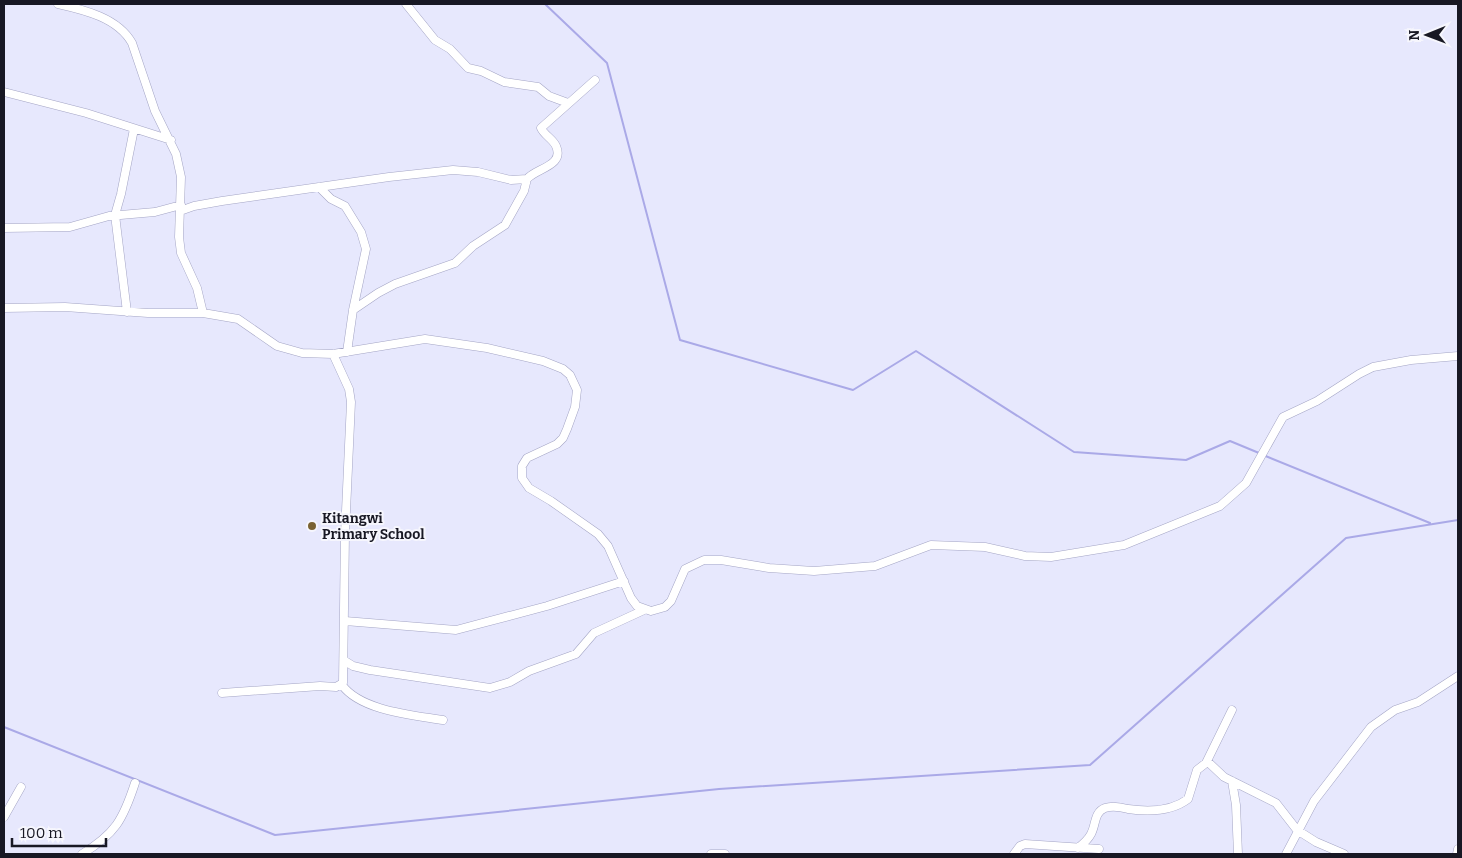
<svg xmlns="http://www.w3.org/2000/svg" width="1462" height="858" viewBox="0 0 1462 858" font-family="Bitter,serif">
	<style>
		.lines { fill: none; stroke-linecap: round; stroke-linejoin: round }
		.stream { stroke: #aaa9e7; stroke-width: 2 }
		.street-casing { stroke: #a4a5c5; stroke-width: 9 }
		.street { stroke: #fff; stroke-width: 8 }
		.poi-dot { fill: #7a6233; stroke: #f6f6fd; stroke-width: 2 }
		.labels { text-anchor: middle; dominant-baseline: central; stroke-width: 4; stroke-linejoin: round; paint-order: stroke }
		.poi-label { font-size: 14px; font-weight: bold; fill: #181824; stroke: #f6f6fd; text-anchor: start }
	</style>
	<rect width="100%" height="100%" fill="#e7e8fd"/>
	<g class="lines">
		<path class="stream" d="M545,4L607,63L680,340L853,390L916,351L1074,452L1186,460L1230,441L1259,453
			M1263,455L1430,523
			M4,727L275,835L719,789L1090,765L1346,538L1458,520"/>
		<g class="street-casing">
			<path id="street" d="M58,4C85,10 118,18 132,43L155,111L176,154L181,177L179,237L181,253L197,288L203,313
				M406,4L435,40L450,49L468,68L481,71L504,82L538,87L549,96L568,103
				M4,92L86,113L171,140
				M319,187L331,199L345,206L361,232L366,249L353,310L347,352
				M180,211L194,206L222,201L389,177L453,170L478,172L511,180L527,179
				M4,228L70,227L109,216L155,212L181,205
				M4,308L65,307L148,313H203L238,319L277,346L302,353L333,354L425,339L487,348L543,361L563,369L570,375L577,390L575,407L567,429L563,438L557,444L527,458L522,466V478L529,488L551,501L598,534L608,546L631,598L637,606L651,611L665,607L671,601L685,569L704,560H721L769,568L814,571L875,566L931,545L985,547L1025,556L1051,557L1124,545L1220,506L1246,483L1283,417L1317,401L1359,374L1373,367L1411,360L1458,356
				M353,310L378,293L395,284L455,263L473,246L505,225L524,191L527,179C536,168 565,166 556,146C553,139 544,135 541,128L595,80
				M127,312L115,215L121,194L134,129
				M345,621L456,630L547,606L624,581
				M345,661L353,666L370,670L490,688L510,682L529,671L576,654L594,633L644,610
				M342,685C361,711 413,715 443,720
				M222,693L320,686L336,687L343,683L345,533L351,402L349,389L333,354
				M1207,761L1224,777L1276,803L1297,830L1316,842L1344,854
				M1232,781L1236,805L1238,854
				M4,817L21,787
				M1078,848C1083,844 1088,840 1091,834C1096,825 1094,812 1105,808C1113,805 1121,807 1128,809C1149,812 1171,812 1188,799L1197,770L1206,763L1232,710
				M82,854C115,834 123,820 135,783
				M711,854H725
				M1014,854L1020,846L1025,844L1099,849
				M1286,854L1314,801L1371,727L1395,710L1418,702L1458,676
				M1457,854L1458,849"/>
		</g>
		<use href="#street" class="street"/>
	</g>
	<circle class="poi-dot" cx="312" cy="526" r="5"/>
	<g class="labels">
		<g class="poi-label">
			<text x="322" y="518">Kitangwi<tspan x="322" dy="16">Primary School</tspan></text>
		</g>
	</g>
	<rect width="1462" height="858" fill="none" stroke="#181824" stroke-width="10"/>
	<g transform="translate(1427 35) rotate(269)" stroke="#f6f6fd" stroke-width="4" paint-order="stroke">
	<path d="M0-4L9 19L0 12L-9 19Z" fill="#181824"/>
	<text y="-8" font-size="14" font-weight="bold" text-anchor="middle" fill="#181824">N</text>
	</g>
	<path d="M12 838v8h94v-8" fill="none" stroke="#181824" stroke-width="2.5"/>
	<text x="20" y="838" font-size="15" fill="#181824" stroke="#f6f6fd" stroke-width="4" paint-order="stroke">100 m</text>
</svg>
